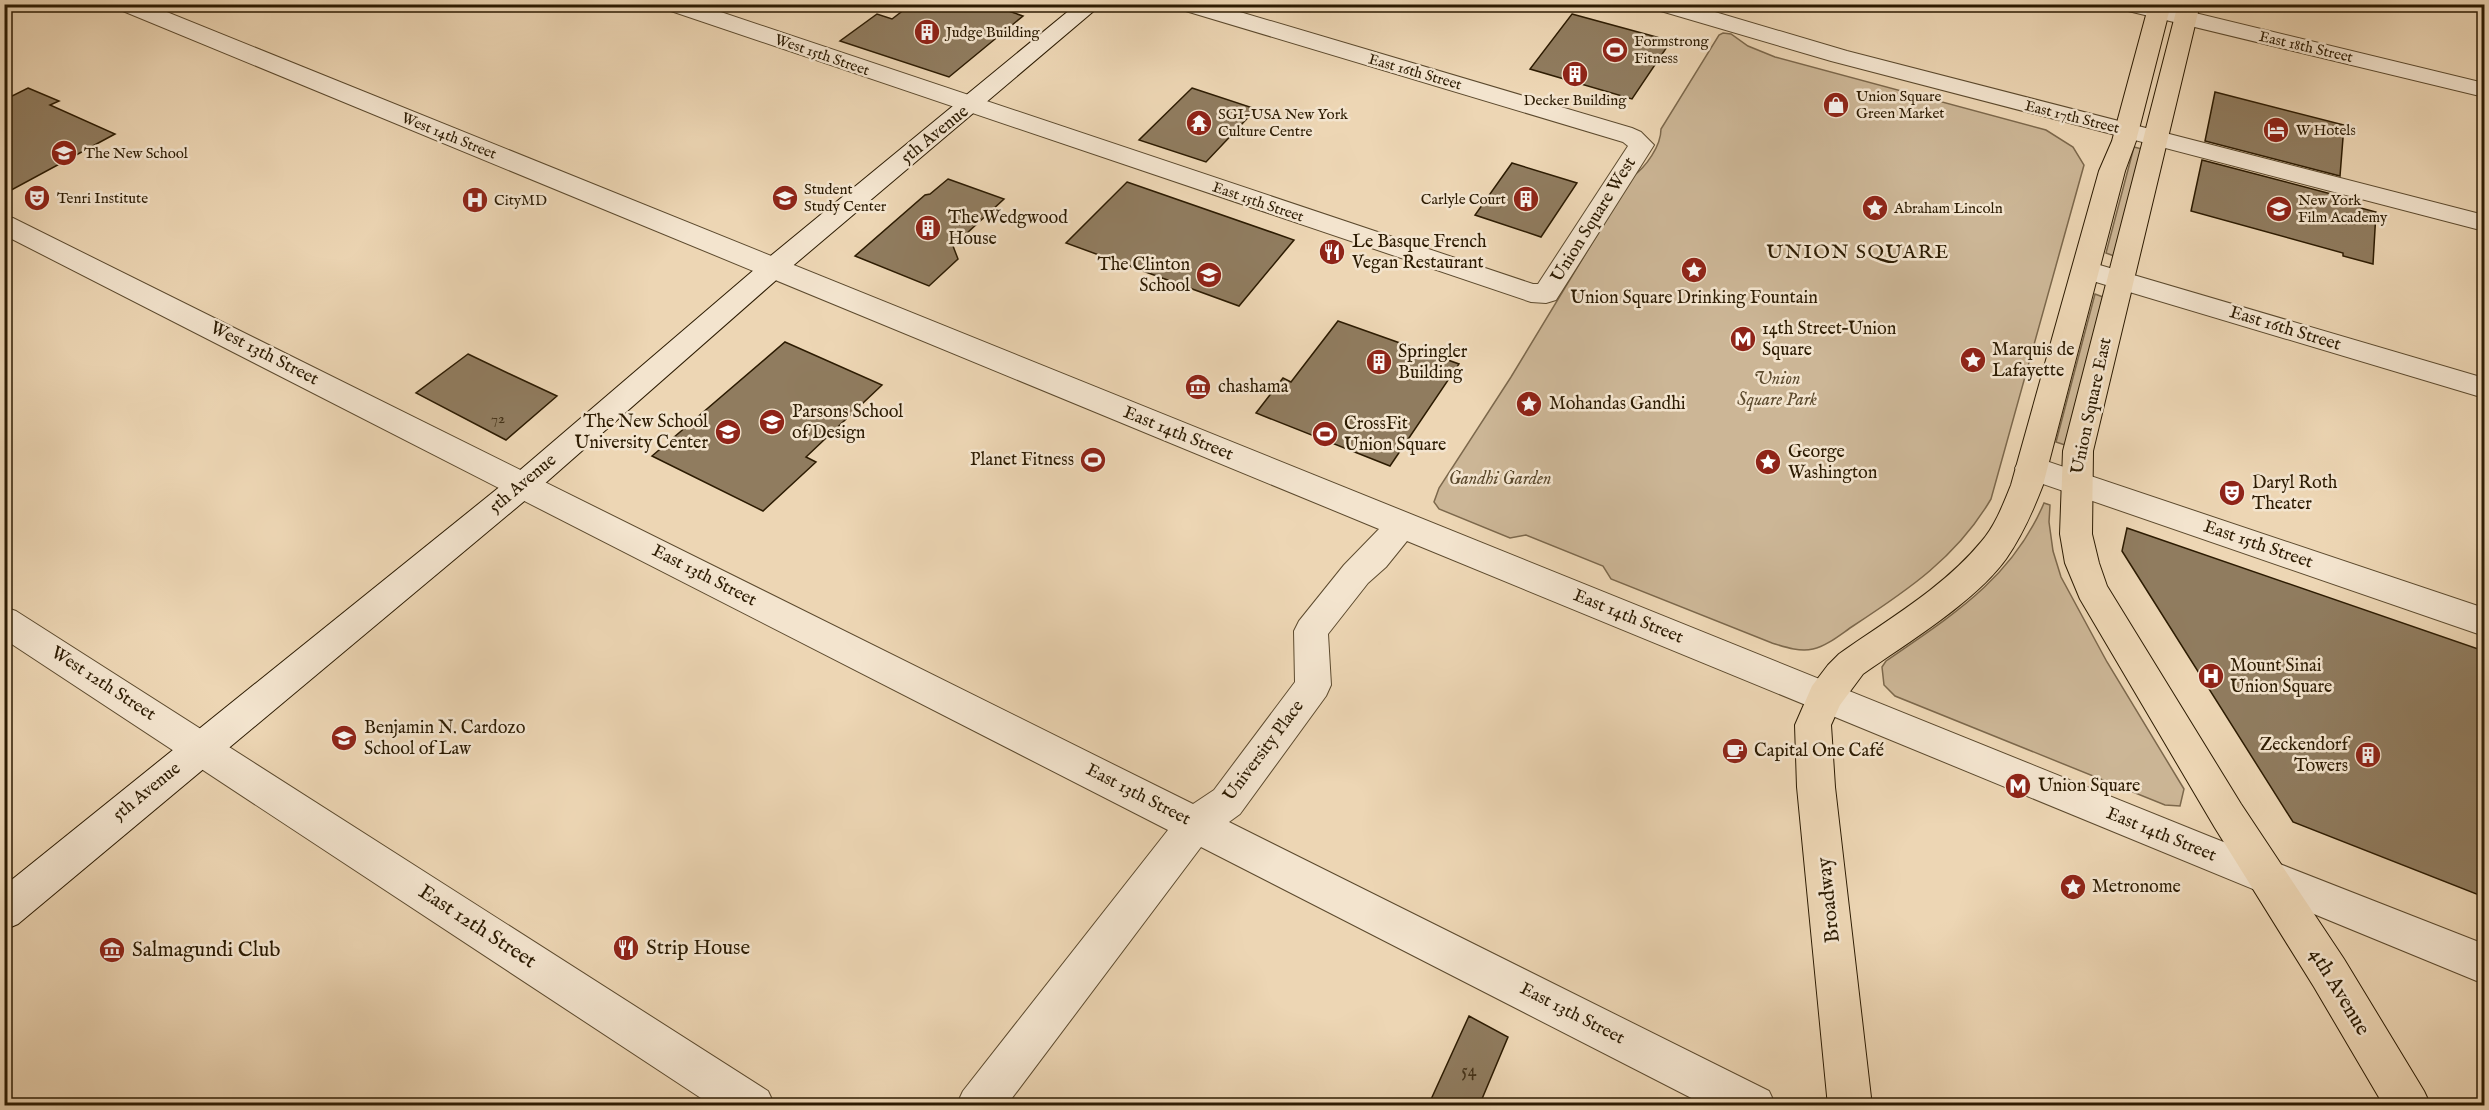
<svg xmlns="http://www.w3.org/2000/svg" width="2489" height="1110" viewBox="0 0 2489 1110" font-family="'IM FELL English',serif">
	<style>
		.green { fill: #ccb696; stroke: #7c684c; stroke-width: 1.5 }
		.building { fill: #907c5f; stroke: #2c1b02; stroke-width: 1.5 }
		.lines { fill: none; stroke-linecap: round; stroke-linejoin: round }
		.minor-casing { stroke: #5c4a2e; stroke-width: 2 }
		.secondary-casing { stroke: #2c1b02; stroke-width: 2 }
		.primary-casing { stroke: #2c1b02; stroke-width: 2 }
		.minor { fill: #f3e4ce; fill-rule: evenodd }
		.secondary { fill: #f3e4ce; fill-rule: evenodd }
		.primary { fill: #edd6b4; fill-rule: evenodd }
		.labels { text-anchor: middle; dominant-baseline: central; stroke-width: 5; stroke-linejoin: round; paint-order: stroke }
		.far-poi-label { font-size: 15px; fill: #2c1b02; stroke: #f3e4ce; text-anchor: start }
		.far-street-label { font-size: 15px; fill: #2c1b02; stroke: #f3e4ce }
		.number-label { font-size: 15px; fill: #453319 }
		.street-label { font-size: 18px; fill: #2c1b02; stroke: #f3e4ce }
		.poi-label { font-size: 18px; fill: #2c1b02; stroke: #f3e4ce; text-anchor: start }
		.park-label { font-size: 18px; font-style: italic; fill: #5c4a2e; stroke: #f3e4ce }
		.near-number-label { font-size: 18px; fill: #453319 }
		.neighbourhood-label { font-size: 20px; letter-spacing: 1.5px; fill: #2c1b02; stroke: #f3e4ce }
		.near-street-label { font-size: 21px; fill: #2c1b02; stroke: #f3e4ce }
		.near-poi-label { font-size: 21px; fill: #2c1b02; stroke: #f3e4ce; text-anchor: start }
	</style>
	<rect width="100%" height="100%" fill="#edd6b4"/>
	<filter id="stains"><feTurbulence type="fractalNoise" baseFrequency=".00333" numOctaves="4"/><feColorMatrix values="0 0 0 0 .2 0 0 0 0 .09 0 0 0 0 .02 0 0 0 .5 -.17"/></filter>
	<radialGradient id="worn" r=".72"><stop offset=".6" stop-color="#630" stop-opacity="0"/><stop offset="1" stop-color="#630" stop-opacity=".3"/></radialGradient>
	<path class="green" d="M1723,33L1731,34L1748,46L1775,57L2046,130L2073,147L2084,165L1991,499C1957,557 1908,590 1853,626C1841,634 1827,646 1813,649C1799,652 1785,647 1772,643L1611,579L1603,566L1526,535L1510,538L1439,509L1434,502L1439,488L1511,377L1632,177C1646,167 1661,146 1661,129L1719,35Z
		M2134,147L2142,149L2114,256L2106,253Z
		M2095,294L2103,297L2065,445L2056,442Z
		M2044,503L2050,505L2049,522L2053,551L2061,577L2107,662L2184,789L2180,806L2165,805L1895,696L1884,685L1882,667L1886,661C1951,616 2012,579 2044,503Z"/>
	<path class="building" d="M988,4L1023,16L949,77L840,41L877,14L892,19L909,6Z
		M1572,14L1671,41L1632,99L1530,69Z
		M28,88L59,101L50,105L115,134L4,194V100Z
		M1192,88L1256,109L1206,162L1139,140Z
		M2215,92L2344,125L2340,176L2205,141Z
		M2202,160L2339,196L2338,202L2376,212L2373,264L2343,256V253L2191,211Z
		M1512,163L1577,183L1541,237L1475,215Z
		M948,179L1004,199L953,246L958,259L929,286L855,256L925,195L930,194Z
		M1127,182L1294,240L1239,306L1066,243Z
		M1338,321L1459,364L1390,466L1256,413L1283,378L1291,382Z
		M785,342L882,385L806,457L816,462L763,511L652,456Z
		M468,354L512,375L557,396L506,440L416,393Z
		M2127,528L2484,651V897L2293,822L2122,551Z
		M1469,1016L1508,1037L1479,1106H1428Z"/>
	<g class="lines">
		<g class="minor-casing">
			<path id="minor" d="M115,4H147L2211,837L2484,944V984L1407,541L1386,567L1368,583L1328,634L1331,685L1326,696L1240,814L1229,822L1769,1091L1776,1106H1707L1201,847L1006,1106H956L963,1091L1168,830L4,235V216L13,218L1193,804L1214,790L1295,682L1294,631L1299,621L1344,565L1379,529L118,9Z
				M662,4H697L1533,284H1538L1628,146L1623,142L1179,9L1176,4H1213L1632,128L1641,132L1654,145L1556,300L1546,303L1531,302L665,9Z
				M1651,4H1688L1847,51L2484,215V231L1831,61L1654,9Z
				M2117,4H2158L2484,83V97L2120,9Z
				M2086,261L2484,378V398L2076,276L2072,270L2076,264Z
				M2031,456L2484,608V636L2020,476L2015,468L2020,460Z
				M4,607L16,611L768,1091L775,1106H713L4,639Z"/>
		</g>
		<g class="secondary-casing">
			<path id="secondary" d="M4,4H17L14,9L4,12Z
				M1077,4H1102L782,275L534,493L18,924L4,930V886L512,477L762,263Z"/>
		</g>
		<g class="primary-casing">
			<path id="primary" d="M2149,4H2171L2136,141L2125,171L2043,485C2033,511 2022,536 2006,559C1975,602 1907,643 1863,674L1840,705L1831,725L1835,787L1872,1106H1828L1797,787L1795,725L1812,686L1828,665L1839,654C1887,620 1943,588 1981,542C1995,526 2003,505 2011,485L2099,171L2112,141Z
				M2178,4H2200L2093,451L2092,534L2099,563L2107,586L2241,804L2344,959L2424,1091L2431,1106H2384L2314,987L2215,828L2080,599L2065,563L2060,534L2063,451Z"/>
		</g>
		<use href="#minor" class="minor"/>
		<use href="#secondary" class="secondary"/>
		<use href="#primary" class="primary"/>
	</g>
	<defs>
		<g id="building-disc" transform="scale(1.35)"><circle r="9.5" fill="#8f2418" stroke="#f3e4ce"/><path d="M-4-6H4V6H1V3H-1V6H-4ZM-2.5-4.3h1.7v1.8h-1.7ZM.8-4.3h1.7v1.8H.8ZM-2.5-1h1.7V.8h-1.7ZM.8-1h1.7V.8H.8Z" fill="#fff"/></g>
		<g id="stadium-disc" transform="scale(1.35)"><circle r="9.5" fill="#8f2418" stroke="#f3e4ce"/><path d="M0-5a6.5 5 0 1 0 0 10a6.5 5 0 1 0 0-10ZM-3.5-1.8h7v3.6h-7Z" fill="#fff"/></g>
		<g id="shop-disc" transform="scale(1.35)"><circle r="9.5" fill="#8f2418" stroke="#f3e4ce"/><path d="M-5-2.5h2.3a2.7 3.5 0 0 1 5.4 0H5L5.5 6h-11ZM-1.5-2.5h3a1.5 2.3 0 0 0-3 0Z" fill="#fff"/></g>
		<g id="temple-disc" transform="scale(1.35)"><circle r="9.5" fill="#8f2418" stroke="#f3e4ce"/><path d="M0-6L5-2H3V0L6.5 2.5H4V6H1.5V3h-3V6H-4V2.5H-6.5L-3 0V-2H-5Z" fill="#fff"/></g>
		<g id="hotel-disc" transform="scale(1.35)"><circle r="9.5" fill="#8f2418" stroke="#f3e4ce"/><path d="M-6-4.5h1.5V1H6V5H4.5V3h-9V5H-6ZM-4 0a1.8 1.8 0 1 1 3.6 0ZM.5 0V-2.5h3Q6-2.5 6 0Z" fill="#fff"/></g>
		<g id="university-disc" transform="scale(1.35)"><circle r="9.5" fill="#8f2418" stroke="#f3e4ce"/><path d="M0-5L7-2L0 1L-7-2ZM-4 1L0 2.5L4 1V4Q0 6-4 4Z" fill="#fff"/></g>
		<g id="theatre-disc" transform="scale(1.35)"><circle r="9.5" fill="#8f2418" stroke="#f3e4ce"/><path d="M-5-5.5Q0-4 5-5.5V0Q5 5 0 6Q-5 5-5 0ZM-3.3-2.5H-1v1.5H-3.3ZM1-2.5H3.3v1.5H1ZM-2.8 1Q0 5.5 2.8 1Z" fill="#fff"/></g>
		<g id="hospital-disc" transform="scale(1.35)"><circle r="9.5" fill="#8f2418" stroke="#f3e4ce"/><path d="M-5-5h3v3.5h4V-5h3V5h-3V1.5h-4V5h-3Z" fill="#fff"/></g>
		<g id="sight-disc" transform="scale(1.35)"><circle r="9.5" fill="#8f2418" stroke="#f3e4ce"/><path d="M0-6L1.8-2.2L6-1.7L2.9 1.2L3.7 5.4L0 3.3L-3.7 5.4L-2.9 1.2L-6-1.7L-1.8-2.2Z" fill="#fff"/></g>
		<g id="restaurant-disc" transform="scale(1.35)"><circle r="9.5" fill="#8f2418" stroke="#f3e4ce"/><path d="M-5-6h1v4h1v-4h1v4h1v-4h1v5L-1.5 .5V6h-2V.5L-5-1ZM5-6V6H3V1.5H1.5Q1.5-4 5-6Z" fill="#fff"/></g>
		<g id="school-disc" transform="scale(1.35)"><circle r="9.5" fill="#8f2418" stroke="#f3e4ce"/><path d="M0-5L7-2L0 1L-7-2ZM-4 1L0 2.5L4 1V4Q0 6-4 4Z" fill="#fff"/></g>
		<g id="metro-disc" transform="scale(1.35)"><circle r="9.5" fill="#8f2418" stroke="#f3e4ce"/><path d="M-5.5 5V-5H-3L0 0L3-5H5.5V5H3V-.5L0 4L-3-.5V5Z" fill="#fff"/></g>
		<g id="museum-disc" transform="scale(1.35)"><circle r="9.5" fill="#8f2418" stroke="#f3e4ce"/><path d="M0-6L6-3V-2H-6V-3ZM-5-1h2V3h-2ZM-1-1h2V3h-2ZM3-1h2V3H3ZM-6 4H6V6H-6Z" fill="#fff"/></g>
		<g id="cafe-disc" transform="scale(1.35)"><circle r="9.5" fill="#8f2418" stroke="#f3e4ce"/><path d="M-5.5-4.5H6V0H3Q3 3.5 0 3.5H-2.5Q-5.5 3.5-5.5 0ZM3-3.2v2h1.7v-2ZM-6 4.5H4V6H-6Z" fill="#fff"/></g>
	</defs>
	<g fill-rule="evenodd">
		<use href="#building-disc" x="927" y="32"/>
		<use href="#stadium-disc" x="1615" y="50"/>
		<use href="#building-disc" x="1575" y="74"/>
		<use href="#shop-disc" x="1836" y="105"/>
		<use href="#temple-disc" x="1199" y="123"/>
		<use href="#hotel-disc" x="2276" y="130"/>
		<use href="#university-disc" x="64" y="153"/>
		<use href="#theatre-disc" x="37" y="198"/>
		<use href="#university-disc" x="785" y="198"/>
		<use href="#building-disc" x="1526" y="199"/>
		<use href="#hospital-disc" x="475" y="200"/>
		<use href="#sight-disc" x="1875" y="208"/>
		<use href="#university-disc" x="2279" y="209"/>
		<use href="#building-disc" x="928" y="228"/>
		<use href="#restaurant-disc" x="1332" y="252"/>
		<use href="#sight-disc" x="1694" y="270"/>
		<use href="#school-disc" x="1209" y="275"/>
		<use href="#metro-disc" x="1743" y="339"/>
		<use href="#sight-disc" x="1973" y="360"/>
		<use href="#building-disc" x="1379" y="362"/>
		<use href="#museum-disc" x="1198" y="387"/>
		<use href="#sight-disc" x="1529" y="404"/>
		<use href="#university-disc" x="772" y="422"/>
		<use href="#university-disc" x="728" y="432"/>
		<use href="#stadium-disc" x="1325" y="434"/>
		<use href="#stadium-disc" x="1093" y="460"/>
		<use href="#sight-disc" x="1768" y="462"/>
		<use href="#theatre-disc" x="2232" y="493"/>
		<use href="#hospital-disc" x="2211" y="676"/>
		<use href="#university-disc" x="344" y="738"/>
		<use href="#cafe-disc" x="1735" y="751"/>
		<use href="#building-disc" x="2368" y="755"/>
		<use href="#metro-disc" x="2018" y="786"/>
		<use href="#sight-disc" x="2073" y="887"/>
		<use href="#restaurant-disc" x="626" y="948"/>
		<use href="#museum-disc" x="112" y="950"/>
	</g>
	<g class="labels">
		<g class="far-poi-label">
			<text x="946" y="32">Judge Building</text>
			<text x="1634" y="41">Formstrong<tspan x="1634" dy="17">Fitness</tspan></text>
			<text x="1856" y="96">Union Square<tspan x="1856" dy="17">Green Market</tspan></text>
			<text x="1575" y="100" text-anchor="middle">Decker Building</text>
			<text x="1218" y="114">SGI-USA New York<tspan x="1218" dy="17">Culture Centre</tspan></text>
			<text x="2296" y="130">W Hotels</text>
			<text x="84" y="153">The New School</text>
			<text x="804" y="189">Student<tspan x="804" dy="17">Study Center</tspan></text>
			<text x="57" y="198">Tenri Institute</text>
			<text x="1506" y="199" text-anchor="end">Carlyle Court</text>
			<text x="494" y="200">CityMD</text>
			<text x="2298" y="200">New York<tspan x="2298" dy="17">Film Academy</tspan></text>
			<text x="1894" y="208">Abraham Lincoln</text>
		</g>
		<g class="far-street-label">
			<text transform="translate(2306 47) rotate(13)">East 18th Street</text>
			<text transform="translate(822 55) rotate(19)">West 15th Street</text>
			<text transform="translate(1415 72) rotate(16)">East 16th Street</text>
			<text transform="translate(2072 117) rotate(14)">East 17th Street</text>
			<text transform="translate(449 136) rotate(22)">West 14th Street</text>
			<text transform="translate(1258 202) rotate(19)">East 15th Street</text>
		</g>
		<g class="number-label">
			<text x="498" y="418">72</text>
		</g>
		<g class="street-label">
			<text transform="translate(935 135) rotate(-39)">5th Avenue</text>
			<text transform="translate(1594 220) rotate(-58)">Union Square West</text>
			<text transform="translate(2285 329) rotate(17)">East 16th Street</text>
			<text transform="translate(264 354) rotate(27)">West 13th Street</text>
			<text transform="translate(2092 406) rotate(-78)">Union Square East</text>
			<text transform="translate(1178 434) rotate(22)">East 14th Street</text>
			<text transform="translate(523 484) rotate(-40)">5th Avenue</text>
			<text transform="translate(2258 545) rotate(19)">East 15th Street</text>
			<text transform="translate(704 576) rotate(27)">East 13th Street</text>
			<text transform="translate(1628 617) rotate(22)">East 14th Street</text>
			<text transform="translate(103 684) rotate(33)">West 12th Street</text>
			<text transform="translate(1264 751) rotate(-53)">University Place</text>
			<text transform="translate(147 792) rotate(-39)">5th Avenue</text>
			<text transform="translate(1138 795) rotate(27)">East 13th Street</text>
			<text transform="translate(2161 835) rotate(22)">East 14th Street</text>
			<text transform="translate(1572 1014) rotate(27)">East 13th Street</text>
		</g>
		<g class="poi-label">
			<text x="948" y="218">The Wedgwood<tspan x="948" dy="21">House</tspan></text>
			<text x="1352" y="242">Le Basque French<tspan x="1352" dy="21">Vegan Restaurant</tspan></text>
			<text x="1190" y="265" text-anchor="end">The Clinton<tspan x="1190" dy="21">School</tspan></text>
			<text x="1694" y="298" text-anchor="middle">Union Square Drinking Fountain</text>
			<text x="1762" y="329">14th Street–Union<tspan x="1762" dy="21">Square</tspan></text>
			<text x="1992" y="350">Marquis de<tspan x="1992" dy="21">Lafayette</tspan></text>
			<text x="1398" y="352">Springler<tspan x="1398" dy="21">Building</tspan></text>
			<text x="1218" y="387">chashama</text>
			<text x="1549" y="404">Mohandas Gandhi</text>
			<text x="792" y="412">Parsons School<tspan x="792" dy="21">of Design</tspan></text>
			<text x="708" y="422" text-anchor="end">The New School<tspan x="708" dy="21">University Center</tspan></text>
			<text x="1344" y="424">CrossFit<tspan x="1344" dy="21">Union Square</tspan></text>
			<text x="1788" y="452">George<tspan x="1788" dy="21">Washington</tspan></text>
			<text x="1074" y="460" text-anchor="end">Planet Fitness</text>
			<text x="2252" y="483">Daryl Roth<tspan x="2252" dy="21">Theater</tspan></text>
			<text x="2230" y="666">Mount Sinai<tspan x="2230" dy="21">Union Square</tspan></text>
			<text x="364" y="728">Benjamin N. Cardozo<tspan x="364" dy="21">School of Law</tspan></text>
			<text x="2348" y="745" text-anchor="end">Zeckendorf<tspan x="2348" dy="21">Towers</tspan></text>
			<text x="1754" y="751">Capital One Café</text>
			<text x="2038" y="786">Union Square</text>
			<text x="2092" y="887">Metronome</text>
		</g>
		<g class="park-label">
			<text x="1777" y="379">Union<tspan x="1777" dy="21">Square Park</tspan></text>
			<text x="1500" y="479">Gandhi Garden</text>
		</g>
		<g class="near-number-label">
			<text x="1469" y="1071">54</text>
		</g>
		<g class="neighbourhood-label">
			<text x="1858" y="252">UNION SQUARE</text>
		</g>
		<g class="near-street-label">
			<text transform="translate(1829 900) rotate(-96)">Broadway</text>
			<text transform="translate(477 927) rotate(33)">East 12th Street</text>
			<text transform="translate(2339 992) rotate(59)">4th Avenue</text>
		</g>
		<g class="near-poi-label">
			<text x="646" y="948">Strip House</text>
			<text x="132" y="950">Salmagundi Club</text>
		</g>
	</g>
	<rect width="2489" height="1110" fill="none" stroke="#edd6b4" stroke-width="24"/>
	<rect x="6" y="6" width="2477" height="1098" fill="none" stroke="#2c1b02" stroke-width="3"/>
	<rect x="12" y="12" width="2465" height="1086" fill="none" stroke="#2c1b02" stroke-width="1.5"/>
	<rect width="100%" height="100%" filter="url(#stains)"/>
	<rect width="100%" height="100%" fill="url(#worn)"/>
</svg>
